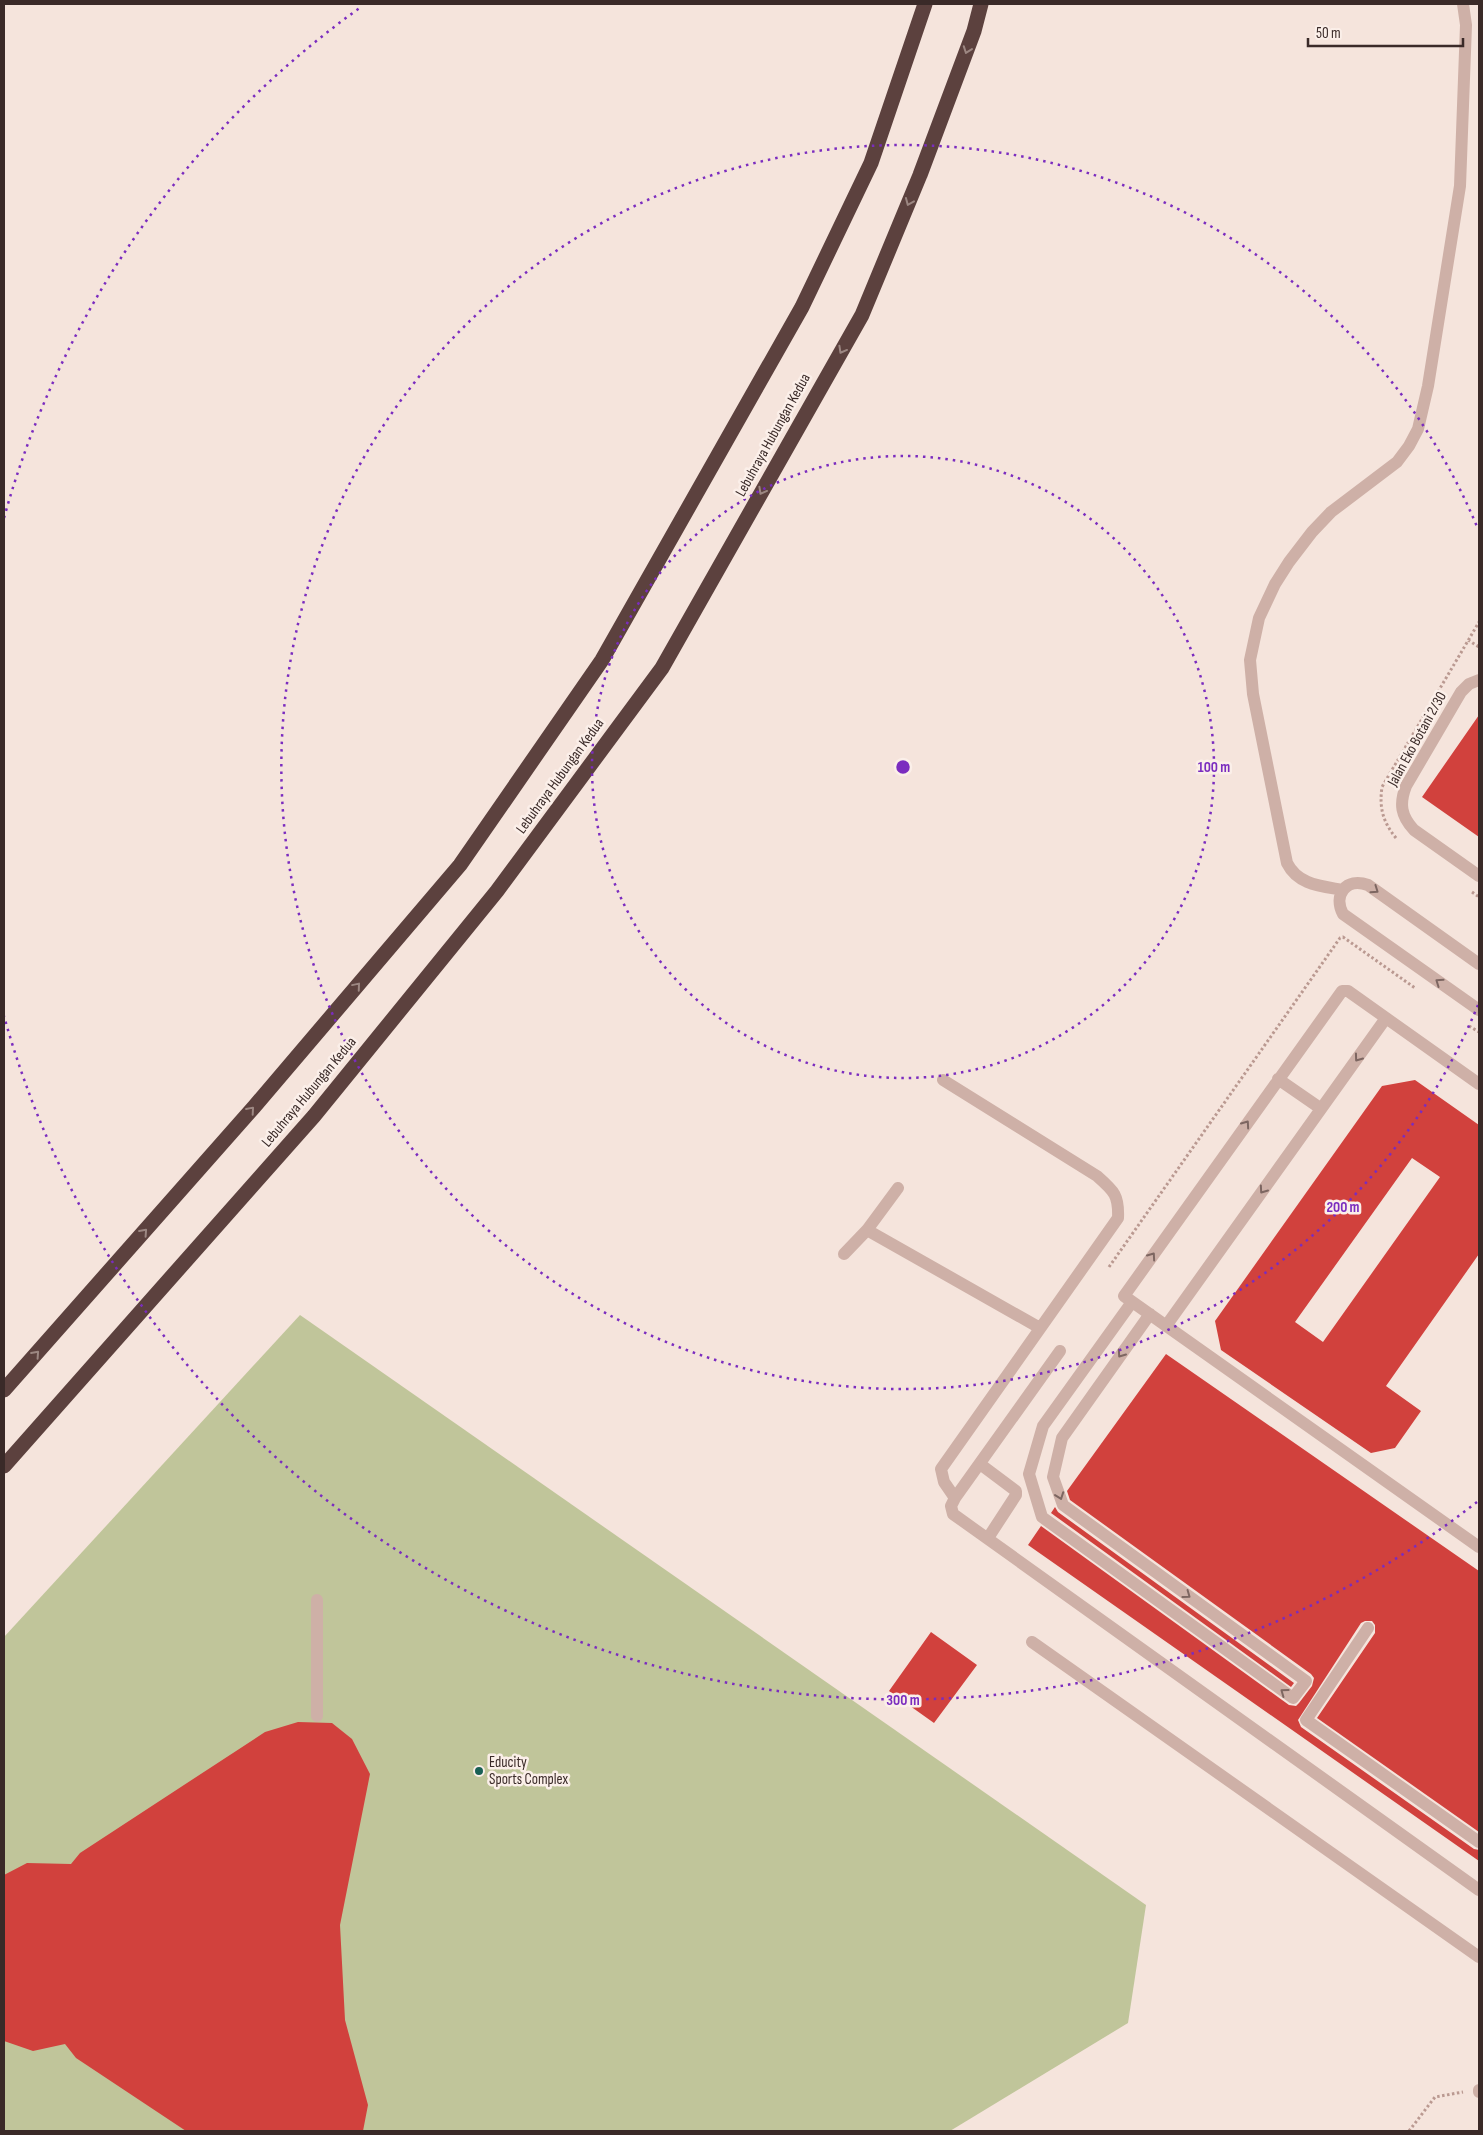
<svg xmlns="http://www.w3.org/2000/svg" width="1483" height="2135" viewBox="0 0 1483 2135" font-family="'Sofia Sans Condensed',sans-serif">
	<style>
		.garden { fill: #c0c59a }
		.building { fill: #d1413d; fill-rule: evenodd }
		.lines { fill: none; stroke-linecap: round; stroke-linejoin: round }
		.path { stroke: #ba9991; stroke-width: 3; stroke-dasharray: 2.5 2.5; stroke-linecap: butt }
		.minor { stroke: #ceb0a7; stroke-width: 12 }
		.highway { stroke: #5c413e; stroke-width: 15 }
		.oneway { stroke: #9c8782 }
		.oneway2 { stroke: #7d6661 }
		.ring { fill: none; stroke: #7b2cbf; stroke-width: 2.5; stroke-dasharray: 2.5 5 }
		.poi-dot { fill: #196055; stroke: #fbefe9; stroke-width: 2 }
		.labels { text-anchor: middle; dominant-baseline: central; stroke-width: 5; stroke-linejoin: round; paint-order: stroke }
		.street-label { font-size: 15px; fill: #3a2a28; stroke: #fbefe9 }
		.poi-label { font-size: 15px; fill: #3a2a28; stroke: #fbefe9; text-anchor: start }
		.centre { fill: #7b2cbf; stroke: #fbefe9; stroke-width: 2.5 }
		.ring-label { font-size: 15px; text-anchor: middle; font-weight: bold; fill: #7b2cbf; stroke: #fbefe9; stroke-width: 5; stroke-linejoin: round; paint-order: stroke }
	</style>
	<rect width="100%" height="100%" fill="#f5e4dc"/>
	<path class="garden" d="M300,1315L1146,1905L1128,2023L950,2131H4V1637Z"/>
	<path class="building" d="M1479,715V837L1422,797Z
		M1415,1080L1479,1125V1254L1386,1386L1421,1411L1395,1448L1371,1453L1221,1350L1215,1321L1382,1086ZM1412,1158L1440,1177L1323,1342L1295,1322Z
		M1166,1354L1479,1571V1832L1317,1718L1375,1633V1625L1372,1621H1365L1361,1623L1298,1720L1301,1727L1474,1849L1479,1850V1861L1028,1545L1041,1526L1289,1705L1296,1706L1299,1703L1312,1686L1314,1678L1311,1674L1070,1500L1067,1491Z
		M1055,1507L1058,1512L1294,1683L1291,1687L1051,1513Z
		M931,1632L977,1665L934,1723L889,1691Z
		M298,1722L332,1723L352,1739L370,1774L340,1925L345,2020L368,2105L363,2131H186L76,2058L65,2044L33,2051L4,2041V1875L27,1863L71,1864L80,1853L265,1732Z"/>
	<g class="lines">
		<path class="path" d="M1468,640L1479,647
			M1396,838C1383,822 1379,808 1382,787L1479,622
			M1472,892L1479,897
			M1469,1026L1479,1032
			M1109,1267L1340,938L1343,937L1415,988
			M1409,2131L1435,2097L1463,2092"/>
		<path class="minor" d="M1479,680L1469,684L1461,692L1406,786C1399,804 1401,816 1414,830L1479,876
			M1343,890C1321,886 1298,885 1287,863L1253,694L1250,660L1259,618L1275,584L1289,562L1312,532L1331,512L1397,462L1409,446L1418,429L1428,386L1460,186L1466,25L1463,4
			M1479,964L1368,885C1346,877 1333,895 1343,914L1479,1010
			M1278,1079L1320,1108
			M943,1080L1097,1176C1114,1191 1119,1195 1118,1218L941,1469L944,1482L955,1498
			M1479,1084L1348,991H1342L1124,1296L1479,1547
			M867,1230L1040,1328
			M844,1254L867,1230L898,1188
			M1132,1302L1043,1426L1029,1474L1042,1517L1293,1698L1306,1681L1063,1505L1053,1477L1062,1438L1150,1314
			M1166,1326L1386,1018
			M1060,1351L955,1498L951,1506L953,1514L1479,1890
			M980,1464L1016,1491V1495L988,1538
			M317,1600V1716
			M1368,1628L1306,1720L1479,1842
			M1032,1642L1479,1957
			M1479,2090V2092"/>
		<path class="highway" d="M4,1390L254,1107L460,865L602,660L802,307L871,163L925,4
			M4,1466L314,1116L497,891L662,668L862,315L920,175L974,31L981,4"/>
	</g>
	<defs><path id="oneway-chevron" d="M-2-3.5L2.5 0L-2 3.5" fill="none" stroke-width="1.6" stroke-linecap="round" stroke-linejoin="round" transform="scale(1.25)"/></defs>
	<g class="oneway">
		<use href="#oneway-chevron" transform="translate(967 50) rotate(110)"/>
		<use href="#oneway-chevron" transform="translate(909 202) rotate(113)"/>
		<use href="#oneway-chevron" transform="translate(842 350) rotate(119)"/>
		<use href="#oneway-chevron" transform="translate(762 491) rotate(119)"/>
		<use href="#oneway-chevron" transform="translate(357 986) rotate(-50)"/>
		<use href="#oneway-chevron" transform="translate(251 1110) rotate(-49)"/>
		<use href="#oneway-chevron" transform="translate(144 1232) rotate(-48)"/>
		<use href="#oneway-chevron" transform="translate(36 1354) rotate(-48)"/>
	</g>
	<g class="oneway2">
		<use href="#oneway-chevron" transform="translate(1375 890) rotate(35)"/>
		<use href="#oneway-chevron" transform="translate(1439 982) rotate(-145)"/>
		<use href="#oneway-chevron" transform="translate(1358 1058) rotate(126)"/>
		<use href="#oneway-chevron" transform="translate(1246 1124) rotate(-55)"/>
		<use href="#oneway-chevron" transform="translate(1263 1190) rotate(125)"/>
		<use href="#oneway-chevron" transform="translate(1152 1256) rotate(-55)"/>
		<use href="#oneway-chevron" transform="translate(1121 1354) rotate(125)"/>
		<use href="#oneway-chevron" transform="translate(1060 1496) rotate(70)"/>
		<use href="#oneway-chevron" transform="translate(1187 1595) rotate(36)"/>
		<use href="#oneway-chevron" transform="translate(1284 1692) rotate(-144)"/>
	</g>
	<g class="ring">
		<circle cx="903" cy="767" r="311"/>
		<path d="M1478 1005A622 622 0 1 1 1478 529"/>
		<path d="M1477 1502A933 933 0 0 1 4 1016M4 518A933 933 0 0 1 361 7"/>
	</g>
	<circle class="poi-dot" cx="479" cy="1771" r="5"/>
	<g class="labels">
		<g class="street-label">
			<text transform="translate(773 435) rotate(-61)">Lebuhraya Hubungan Kedua</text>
			<text transform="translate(1417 739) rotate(-61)">Jalan Eko Botani 2/30</text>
			<text transform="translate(560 776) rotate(-54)">Lebuhraya Hubungan Kedua</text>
			<text transform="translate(309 1092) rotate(-50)">Lebuhraya Hubungan Kedua</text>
		</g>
		<g class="poi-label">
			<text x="489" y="1762">Educity<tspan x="489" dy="17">Sports Complex</tspan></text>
		</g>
	</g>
	<circle cx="903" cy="767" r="8" class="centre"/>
	<g class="ring-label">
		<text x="1214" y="772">100 m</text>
		<text x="1343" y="1212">200 m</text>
		<text x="903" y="1705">300 m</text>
	</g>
	<rect width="1483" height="2135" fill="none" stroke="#3a2a28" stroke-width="10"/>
	<path d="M1308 38v8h155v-8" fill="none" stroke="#3a2a28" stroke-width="2.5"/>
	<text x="1316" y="38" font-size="15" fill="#3a2a28" stroke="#fbefe9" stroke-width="4" paint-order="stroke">50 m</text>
</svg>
